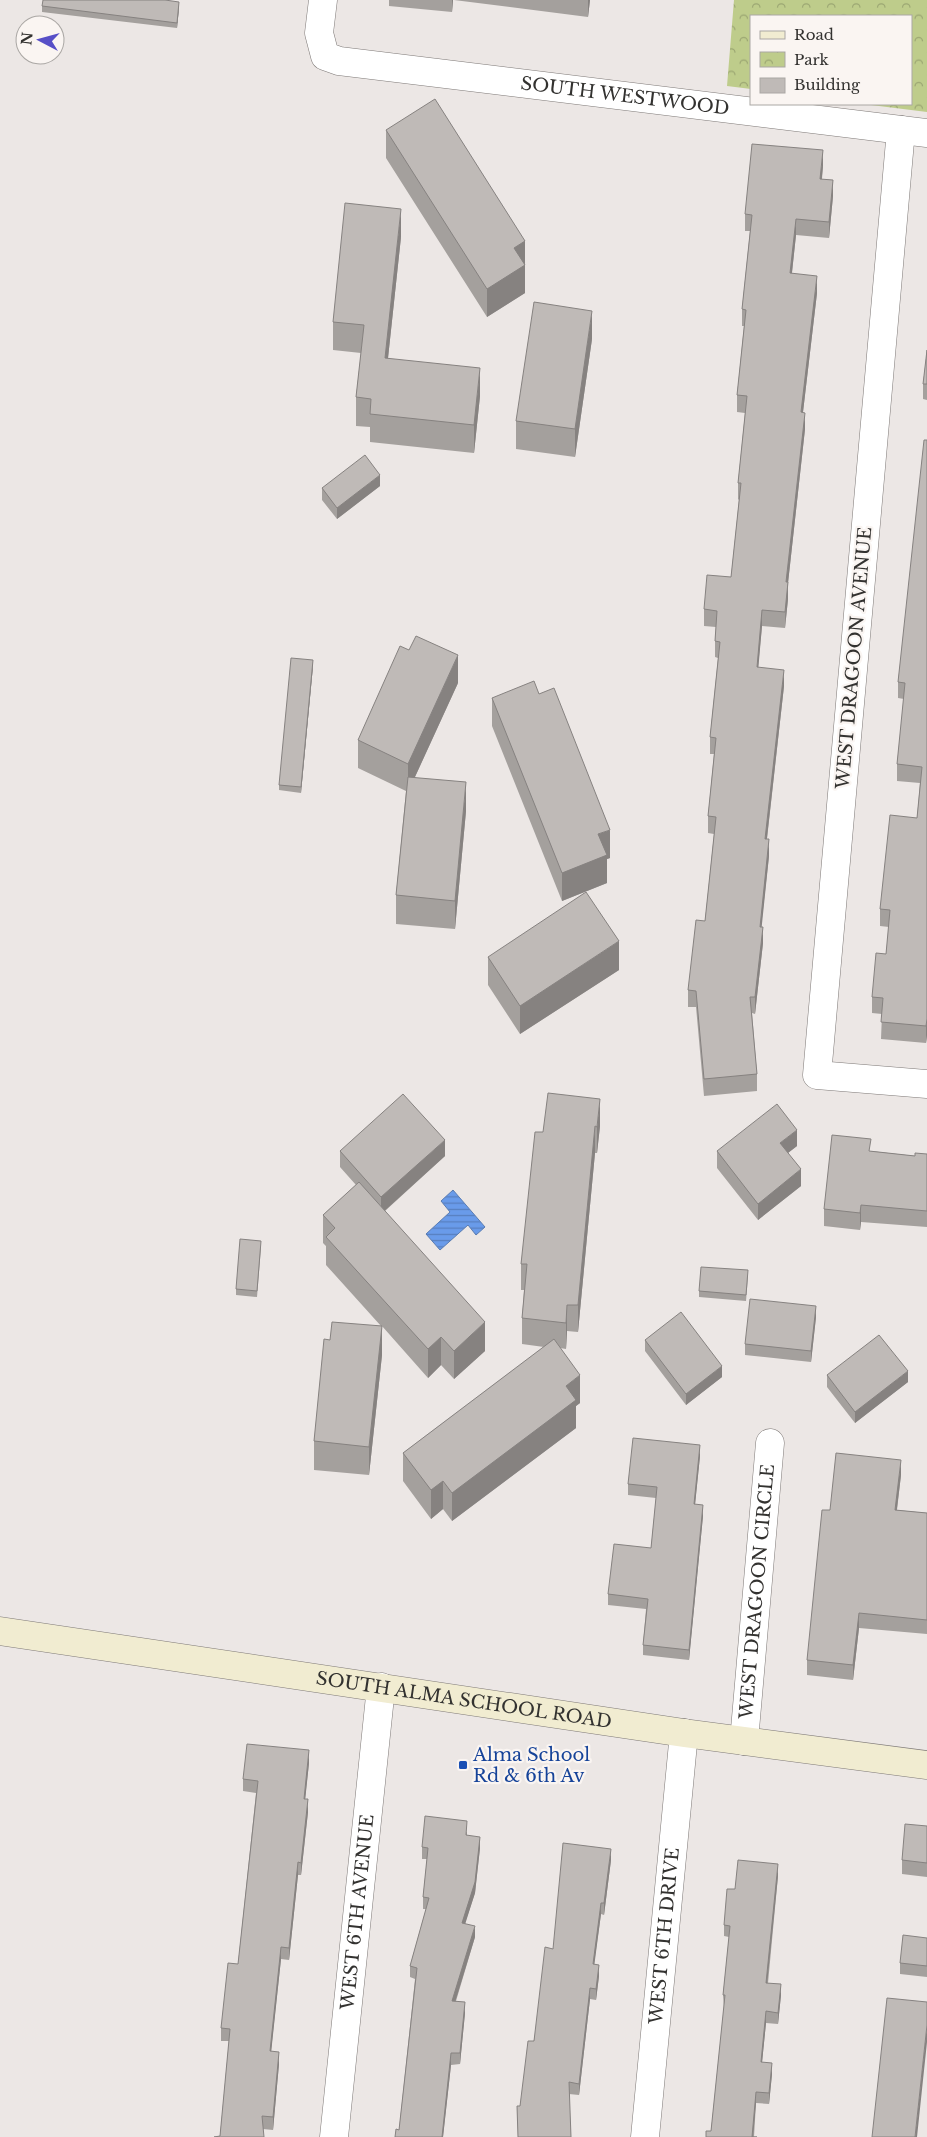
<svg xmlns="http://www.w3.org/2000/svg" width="927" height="2137" viewBox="0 0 927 2137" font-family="'Libre Baskerville',serif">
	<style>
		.park { fill: url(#park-crowns) }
		.water { fill: url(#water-rules); stroke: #597cb2 }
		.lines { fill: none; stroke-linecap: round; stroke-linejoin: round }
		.minor-casing { stroke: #7e7977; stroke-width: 29 }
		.secondary-casing { stroke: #7e7977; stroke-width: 29 }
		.minor { stroke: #fff; stroke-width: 28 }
		.secondary { stroke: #f1ecd1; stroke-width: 28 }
		.wall { fill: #a4a09d }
		.shaded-wall { fill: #868280 }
		.building { fill: #bfbab7; stroke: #868280 }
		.transit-dot { fill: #1a4fb4; stroke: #faf5f2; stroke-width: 2 }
		.labels { text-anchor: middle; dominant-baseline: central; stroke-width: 4.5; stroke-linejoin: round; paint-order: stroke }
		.street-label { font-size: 18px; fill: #333230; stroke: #faf5f2 }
		.transit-label { font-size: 18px; fill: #164399; stroke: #faf5f2; text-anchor: start }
	</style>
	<defs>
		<pattern id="park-crowns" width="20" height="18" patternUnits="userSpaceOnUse" patternTransform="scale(1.25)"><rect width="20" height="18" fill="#becc8b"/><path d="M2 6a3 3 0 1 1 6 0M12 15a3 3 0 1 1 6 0" fill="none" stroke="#9ba672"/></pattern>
		<pattern id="water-rules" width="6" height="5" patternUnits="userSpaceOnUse" patternTransform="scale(1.25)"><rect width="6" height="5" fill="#699bea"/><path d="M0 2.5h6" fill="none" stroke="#577fbe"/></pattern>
	</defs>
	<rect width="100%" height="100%" fill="#ece7e5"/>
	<path class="park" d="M734,0H927V112L863,104H911V16H751V89L727,86Z"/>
	<path class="water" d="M453,1190L485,1227L476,1235L468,1225L440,1250L426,1234L450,1212L441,1201Z"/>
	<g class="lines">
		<g class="minor-casing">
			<g id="minor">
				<path id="s1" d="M323,0L319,33L325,56L339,61L927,133"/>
				<path d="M901,130L817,1075L927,1084"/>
				<path id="s2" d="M744,1741L770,1443"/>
				<path id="s3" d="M334,2137L381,1687"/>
				<path id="s4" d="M645,2137L684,1733"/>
			</g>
		</g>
		<g class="secondary-casing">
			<g id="secondary">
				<path id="s5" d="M0,1631L684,1733L927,1765"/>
			</g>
		</g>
		<use href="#minor" class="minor"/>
		<use href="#secondary" class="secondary"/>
	</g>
	<path class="wall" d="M389,0H453L452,12L389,6Z
		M454,0H590L588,17Z
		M42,6L179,8L177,28L42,12Z
		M386,130L525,241V293L487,317L386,158Z
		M823,166L822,179L833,196L829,238L796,235L792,273L817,293L803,412L805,429L788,583V599L785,628L762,626L758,667L784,686L767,839L769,856L761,927L763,943L755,1014L752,1013L757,1074V1091L704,1096L696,1007H688V990L705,921L714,834L708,833V816L714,754H710V737L718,658L715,657V641L716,627L704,626V609L731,577L739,500L738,499V483L745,413L737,412V395L744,326H742V309L750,231H745V214Z
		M401,237L388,358L480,396L474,453L370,442V427L356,426V397L361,353L333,350V322Z
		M592,339L575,457L516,449V421Z
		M927,350V400L923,399V384Z
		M927,440V1035L926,1043L881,1039L882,1014L872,1013V997L886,954L889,927L880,926V909L917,818L920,783L897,781V764L904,699L898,698V682Z
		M380,486L337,519L322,500V488Z
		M313,666L301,793L279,790V785Z
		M458,683L415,777L466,811L455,929L396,924V895L406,791L358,768V740Z
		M539,694L610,858L607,859V883L562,901L492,726V698Z
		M488,957L619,970L520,1034L488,985Z
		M600,1126L597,1153H595L578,1332L567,1331L566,1349L560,1348L580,1403L576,1406V1428L452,1521L443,1509L431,1519L403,1481V1453L544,1347L522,1344V1318L524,1290H521V1264L543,1132Z
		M797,1146L788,1153L801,1186L758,1220L717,1168V1151Z
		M340,1151L445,1156L385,1211L485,1351L454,1379L441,1365L428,1378L382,1326V1355L369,1475L314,1470V1441L330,1340L381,1326L326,1265V1246L323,1243V1215L356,1185L340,1167Z
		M871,1151L915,1156L927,1154V1227L861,1222L860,1230L824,1226V1209Z
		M261,1247L257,1297L236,1295V1289Z
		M748,1276L746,1301L699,1297V1291Z
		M816,1317L811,1362L745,1355V1344Z
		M645,1340L722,1377L686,1405L645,1351Z
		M827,1375L908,1382L855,1423L827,1387Z
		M700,1456L695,1504L703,1516L689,1660L643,1655V1645L646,1609L608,1605V1594L651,1548L656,1498L628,1495V1484Z
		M901,1475L897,1510L927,1513V1634L859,1628L853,1680L807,1675V1660L830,1510Z
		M309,1763L305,1799L308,1812L301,1875H298L289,1960L281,1959L271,2051L279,2064L273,2130L263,2129L220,2136L229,2041H221V2028L238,1964L256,1793L243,1791V1779Z
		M927,1826V1877L902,1874V1860Z
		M467,1832V1835L480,1848L475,1893L465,1923L475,1937L456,2001L465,2013L460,2064L451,2065L443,2137H395L399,2130L415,1979L410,1977V1966L426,1909H423V1897L427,1859H422V1847Z
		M611,1860L604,1915L601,1914L594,1964L599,1976L596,2000L590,1999L579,2095L569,2094L571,2137H518L517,2106H520L553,1949Z
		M778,1876L768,1983L781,1995L778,2024L766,2023L762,2062L772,2074L769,2104L756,2103L754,2137L711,2131L724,2007L723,1995L729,1937L724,1936V1925L735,1889Z
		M927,1938V1977L900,1974V1963Z"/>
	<path class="shaded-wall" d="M452,0H453L452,12Z
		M588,0H590L588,17Z
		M179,2V8L177,28V23Z
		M823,150V166L820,195V179Z
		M833,180V196L829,238V222Z
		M401,209V237L385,386V358Z
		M796,219V235L790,290V273Z
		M525,241V293L487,317V289L514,248Z
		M817,276V293L801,429V412Z
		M592,311V339L575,457V429Z
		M480,368V396L474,453V425Z
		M805,413V429L788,583V599L785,628L786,582Z
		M380,475V486L337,519V508Z
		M762,610V626L757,683V667Z
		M458,655V683L408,792V764Z
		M313,660V666L301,793V787Z
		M784,670V686L765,855V839Z
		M466,782V811L455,929V901Z
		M610,830V858L607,859V883L562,901V873L598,834Z
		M769,839V856L760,943V927Z
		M763,927V943L755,1014V997Z
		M619,941V970L520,1034V1006Z
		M927,1019V1035L926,1043V1026Z
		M600,1099V1126L597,1153V1127Z
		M595,1126V1153L578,1332V1305Z
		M797,1130V1146L780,1159V1143Z
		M445,1140V1156L381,1214V1197Z
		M801,1169V1186L758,1220V1204Z
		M861,1205V1222L860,1230V1213Z
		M567,1305V1331L566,1349V1323Z
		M816,1306V1317L811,1362V1351Z
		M485,1322V1351L454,1379V1351Z
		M382,1326V1355L369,1475V1447Z
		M441,1337V1365L428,1378V1349Z
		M722,1366V1377L686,1405V1394Z
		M908,1371V1382L855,1423V1412Z
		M580,1375V1403L576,1406V1428L452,1521V1493L566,1386Z
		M700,1445V1456L694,1515V1504Z
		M901,1460V1475L895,1524V1510Z
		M443,1481V1509L431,1519V1490Z
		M703,1505V1516L689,1660V1650Z
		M859,1613V1628L853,1680V1665Z
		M309,1750V1763L304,1811V1799Z
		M308,1799V1812L301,1875V1863Z
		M480,1837V1848L475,1893L462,1934V1923Z
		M611,1849V1860L604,1915V1903Z
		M298,1862V1875L289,1960V1948Z
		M778,1864V1876L766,1994V1983Z
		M601,1903V1914L593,1975V1964Z
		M475,1926V1937L452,2012V2001Z
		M281,1947V1959L270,2063V2051Z
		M599,1965V1976L596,2000V1989Z
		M781,1984V1995L778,2024V2013Z
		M590,1988V1999L579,2095V2084Z
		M465,2002V2013L460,2064V2053Z
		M766,2011V2023L761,2073V2062Z
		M927,2025V2042L917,2137H915Z
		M279,2052V2064L273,2130V2117Z
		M451,2053V2065L443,2137H442Z
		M772,2063V2074L769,2104V2093Z
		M756,2092V2103L753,2137H752Z"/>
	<path class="building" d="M43,0H165L179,2L177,23L42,6Z
		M435,99L525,241L514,248L525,265L487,289L386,130Z
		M752,144L823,150L820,179L833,180L829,222L796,219L790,273L817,276L801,412L805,413L786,582H788L785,612L762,610L757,667L784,670L765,839H769L760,927H763L755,997H750L757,1074L704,1079L696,991L688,990L696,920L705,921L716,817L708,816L716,738L710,737L720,642L715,641L717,611L704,609L707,575L731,577L741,483H738L747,396L737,395L746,310L742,309L752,215L745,214Z
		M345,203L401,209L385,358L480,368L474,425L370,414L371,399L356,397L364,325L333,322Z
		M534,302L592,311L575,429L516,421Z
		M927,350V384H923Z
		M924,440H927V1019L926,1026L881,1022L883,998L872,997L876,953L886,954L890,910L880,909L890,815L917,818L922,767L897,764L905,683L898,682Z
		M365,455L380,475L337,508L322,488Z
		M416,636L458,655L408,764L358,740L400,646L409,650Z
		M291,658L313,660L301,787L279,785Z
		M534,681L539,694L554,688L610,830L598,834L607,855L562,873L492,698Z
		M408,777L466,782L455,901L396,895Z
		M586,892L619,941L520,1006L488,957Z
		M548,1093L600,1099L597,1127L595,1126L578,1305H567L566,1323L522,1318L527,1264H521L535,1132H543Z
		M403,1094L445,1140L381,1197L340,1151Z
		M777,1104L797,1130L780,1143L801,1169L758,1204L717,1151Z
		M832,1135L871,1139L869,1151L915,1156V1153L927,1154V1211L861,1205L860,1213L824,1209Z
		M359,1182L485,1322L454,1351L441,1337L428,1349L326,1237L335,1228L323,1215Z
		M240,1239L261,1241L257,1291L236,1289Z
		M701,1267L748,1270L746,1295L699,1291Z
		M750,1299L816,1306L811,1351L745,1344Z
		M681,1312L722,1366L686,1394L645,1340Z
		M332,1322L382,1326L369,1447L314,1441L324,1339L330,1340Z
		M879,1335L908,1371L855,1412L827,1375Z
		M554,1339L580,1375L566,1386L576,1400L452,1493L443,1481L431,1490L403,1453Z
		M633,1438L700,1445L694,1504L703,1505L689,1650L643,1645L648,1599L608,1594L614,1544L651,1548L657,1487L628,1484Z
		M836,1453L901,1460L895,1510L927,1513V1620L859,1613L853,1665L807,1660L822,1510H830Z
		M247,1744L309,1750L304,1799H308L301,1863L298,1862L289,1948L281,1947L270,2051L279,2052L273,2117L262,2116L264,2137H214L220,2136L230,2029L221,2028L228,1963L238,1964L258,1781L243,1779Z
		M425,1816L467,1821L466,1835L480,1837L475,1882L462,1923L475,1926L452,2001L465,2002L460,2053H451L442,2137H395L396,2129L399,2130L417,1968L410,1966L429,1898L423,1897L428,1848L422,1847Z
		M905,1824L927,1826V1863L902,1860Z
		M563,1843L611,1849L604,1903H601L593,1964L599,1965L596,1989L590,1988L579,2084L569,2082L571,2137H518L517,2106H520L528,2041H534L545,1947L553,1949Z
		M738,1860L778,1864L766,1983L781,1984L778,2013L766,2011L761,2062L772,2063L769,2093L756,2092L752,2137H757H706V2131H711L725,1995H723L730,1926L724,1925L727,1889H735Z
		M903,1935L927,1938V1966L900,1963Z
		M887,1998L927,2002V2025L915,2137H872Z"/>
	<rect class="transit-dot" x="458" y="1760" width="10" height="10" rx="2.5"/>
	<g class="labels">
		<g class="street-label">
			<text stroke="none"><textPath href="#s1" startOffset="360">SOUTH WESTWOOD</textPath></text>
			<text transform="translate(854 658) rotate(-85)">WEST DRAGOON AVENUE</text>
			<text stroke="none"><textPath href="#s2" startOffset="150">WEST DRAGOON CIRCLE</textPath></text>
			<text stroke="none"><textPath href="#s5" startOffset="469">SOUTH ALMA SCHOOL ROAD</textPath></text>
			<text stroke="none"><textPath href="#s3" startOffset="226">WEST 6TH AVENUE</textPath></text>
			<text stroke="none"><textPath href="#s4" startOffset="202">WEST 6TH DRIVE</textPath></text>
		</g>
		<g class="transit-label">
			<text x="473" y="1755">Alma School<tspan x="473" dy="21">Rd &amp; 6th Av</tspan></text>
		</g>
	</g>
	<rect x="750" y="15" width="162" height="90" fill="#faf5f2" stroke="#aaa7a4"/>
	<rect x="760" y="31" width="25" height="8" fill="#f1ecd1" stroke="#aaa7a4"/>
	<text x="794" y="40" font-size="15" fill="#333230">Road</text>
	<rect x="760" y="52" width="25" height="15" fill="url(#park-crowns)" stroke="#aaa7a4"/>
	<text x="794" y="65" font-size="15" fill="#333230">Park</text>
	<rect x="760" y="78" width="25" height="15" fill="#bfbab7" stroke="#aaa7a4"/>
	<text x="794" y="90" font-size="15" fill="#333230">Building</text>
	<g transform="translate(40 40) rotate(276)"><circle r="24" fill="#faf5f2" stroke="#aaa7a4"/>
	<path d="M0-4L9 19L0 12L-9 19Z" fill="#574fc7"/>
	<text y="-8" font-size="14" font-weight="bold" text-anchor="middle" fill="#333230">N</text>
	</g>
</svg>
